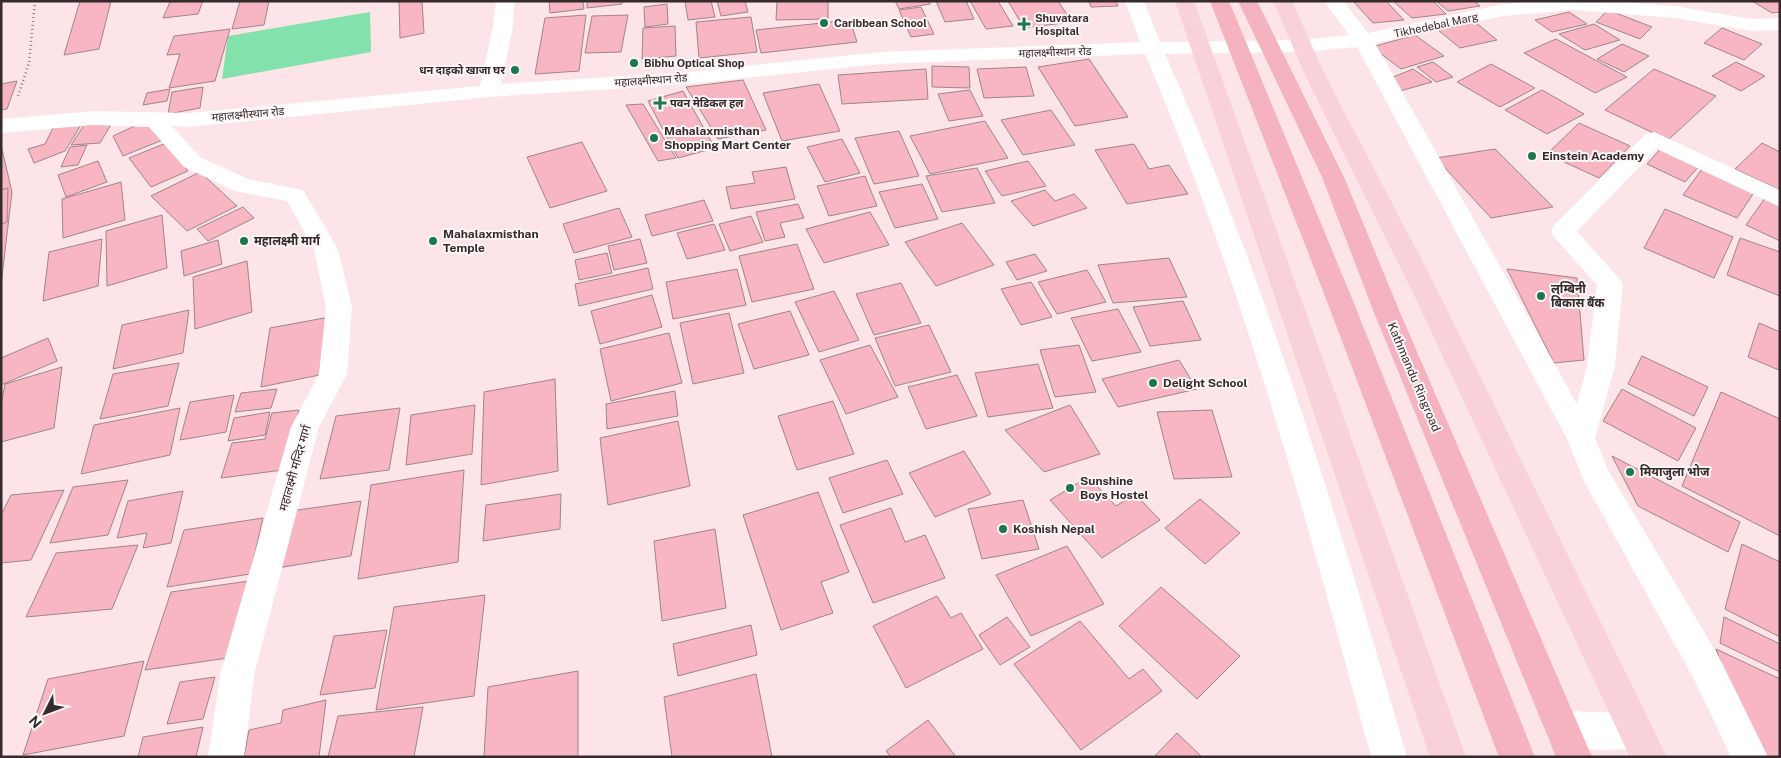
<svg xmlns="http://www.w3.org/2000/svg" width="1781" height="758" viewBox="0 0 1781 758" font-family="'Public Sans','Noto Sans Devanagari',sans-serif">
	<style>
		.green { fill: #83e2ac }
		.building { fill: #f8b6c3; stroke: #a1858a }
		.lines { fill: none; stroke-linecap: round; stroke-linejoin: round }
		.path { stroke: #8f7e81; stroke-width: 2.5; stroke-dasharray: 1 3; stroke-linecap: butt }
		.minor { fill: #fff; fill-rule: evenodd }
		.major { fill: #f9d1d9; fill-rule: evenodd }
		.highway { fill: #f5b3c0; fill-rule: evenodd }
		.poi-dot { fill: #1b774c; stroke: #fdf6f7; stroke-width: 2 }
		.labels { text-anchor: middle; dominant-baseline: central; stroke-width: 4; stroke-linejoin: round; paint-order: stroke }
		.far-poi-label { font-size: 11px; font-weight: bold; fill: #352a2c; stroke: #fdf6f7; text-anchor: start }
		.far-street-label { font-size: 11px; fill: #352a2c; stroke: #fdf6f7 }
		.poi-label { font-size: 12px; font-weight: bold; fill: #352a2c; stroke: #fdf6f7; text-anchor: start }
		.street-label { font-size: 12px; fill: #352a2c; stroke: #fdf6f7 }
	</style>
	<rect width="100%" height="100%" fill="#fce4e8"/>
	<path class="green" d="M370,12L371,52L222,79L228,36Z"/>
	<path class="building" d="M80,1H111L99,49L64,55Z
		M203,1L198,14L163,18L170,2Z
		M240,1H269L264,25L232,29Z
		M399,1H422L424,33L400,38Z
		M549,1H583L584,9L550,13Z
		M587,1H622V4L587,8Z
		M685,1H711L715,17L688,20Z
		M717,1H745L748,12L721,16Z
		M777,1H828V19L776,20Z
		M895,1H929L930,4L899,9Z
		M936,1H966L974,19L945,22Z
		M970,1H998L1013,26L986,29Z
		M1008,1H1058L1072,22L1024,28Z
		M1089,1H1115L1118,6L1091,7Z
		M1353,1H1386L1404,20L1373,23Z
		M1393,1H1433L1446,14L1412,18Z
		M1436,1H1474L1480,6L1448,11Z
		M1752,1H1780V12L1772,13Z
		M667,4L668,24L645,27L644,7Z
		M921,7L934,34L911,37L899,10Z
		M1608,10L1652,27L1640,39L1596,22Z
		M1569,12L1587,24L1552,32L1535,20Z
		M586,15L579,71L535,74L545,18Z
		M628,15L621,52L585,53L592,16Z
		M751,17L757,52L699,58L696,22Z
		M850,20L857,42L761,53L756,30Z
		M1475,22L1497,40L1460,48L1438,30Z
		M1594,24L1620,40L1585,50L1559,34Z
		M675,26L676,56L642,59L643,28Z
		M1722,28L1762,44L1744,60L1704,43Z
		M230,29L215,81L169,88L180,54L167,55L174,36Z
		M1415,35L1444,56L1401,69L1372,47Z
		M1556,39L1627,77L1595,93L1524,53Z
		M1622,44L1649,56L1624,72L1597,59Z
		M1089,59L1128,117L1075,126L1038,67Z
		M1433,62L1453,77L1436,82L1417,67Z
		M1736,62L1765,76L1741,91L1712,76Z
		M1491,64L1535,88L1500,107L1457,82Z
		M932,66L969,67L970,88L932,87Z
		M1026,67L1034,96L984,98L977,69Z
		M926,69L928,99L842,104L838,75Z
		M1413,69L1432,82L1400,91L1388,79Z
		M1654,69L1716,96L1668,140L1605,110Z
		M743,80L766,130L718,139L686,87Z
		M17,81L7,109L1,110V84Z
		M819,84L840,131L782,141L763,93Z
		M203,87L200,108L168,114L172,92Z
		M170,89L167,101L143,105L147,93Z
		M970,90L983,116L949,121L938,94Z
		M1542,90L1584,114L1547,134L1505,110Z
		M683,91L715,148L678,158L648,101Z
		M643,104L676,158L658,161L626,105Z
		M1051,110L1075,145L1023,155L1001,120Z
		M985,121L1008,158L930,174L910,136Z
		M112,123L100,143L71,145L84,125Z
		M141,123L153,124L165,139L123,156L113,136Z
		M1579,123L1630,146L1599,178L1547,154Z
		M81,125L65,151L34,163L28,149L45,144L53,128Z
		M899,131L919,176L874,184L855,138Z
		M842,139L860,173L825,182L807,147Z
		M582,142L607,191L550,208L527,157Z
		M166,143L188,171L151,187L129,158Z
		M1762,143L1780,152V190L1735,169Z
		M1134,144L1149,169L1169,165L1188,194L1127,204L1095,150Z
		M1,145L12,192L1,285Z
		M87,145L78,165L61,167L70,147Z
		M1662,147L1701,164L1685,182L1647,164Z
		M1495,149L1553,207L1491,218L1436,158Z
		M98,161L107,182L66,197L58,175Z
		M1028,161L1046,186L1002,196L985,171Z
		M786,167L795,199L731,209L726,187L755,183L752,172Z
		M977,168L995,203L942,212L926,176Z
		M1702,169L1755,191L1737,218L1683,195Z
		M200,172L237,206L187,231L151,196Z
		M865,176L877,206L829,216L817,186Z
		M121,182L125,220L63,238L62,199Z
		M922,184L938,219L895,228L879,192Z
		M8,188L7,222L1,224V190Z
		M1045,190L1055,201L1074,194L1087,208L1033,226L1011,201Z
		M1765,198L1780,204V241L1746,225Z
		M704,200L713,221L652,236L645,215Z
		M798,204L804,218L780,223L785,237L765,241L756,212Z
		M243,207L254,218L208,241L197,229Z
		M619,208L632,237L574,253L563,224Z
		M1665,209L1733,237L1714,278L1644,248Z
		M870,212L889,245L824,263L806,229Z
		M162,215L167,268L107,286L106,231Z
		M751,216L763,242L730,251L719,224Z
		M962,223L994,265L936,286L905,242Z
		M714,224L725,250L687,259L677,233Z
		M1740,238L1780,252V296L1727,275Z
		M102,239L98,286L43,301L49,252Z
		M640,239L647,263L614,270L608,246Z
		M218,240L222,264L184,276L181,251Z
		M797,244L814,289L752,302L739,256Z
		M607,253L612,273L579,280L575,260Z
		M1035,254L1047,271L1017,280L1006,262Z
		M1169,258L1187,297L1113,303L1098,265Z
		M247,261L252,312L195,329L193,277Z
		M648,268L653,289L579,306L575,284Z
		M737,269L746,305L673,319L666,282Z
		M1507,269L1577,278L1584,360L1554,363Z
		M1087,270L1106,302L1057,314L1038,282Z
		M1031,282L1052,317L1021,325L1001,289Z
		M901,283L921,323L874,335L856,294Z
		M834,291L859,340L819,352L795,302Z
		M652,295L662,327L600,344L591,311Z
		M1183,301L1201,340L1150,346L1133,307Z
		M1118,309L1141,352L1092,361L1071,318Z
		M189,310L183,353L113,369L122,325Z
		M790,311L809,355L754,369L738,324Z
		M729,313L744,373L693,384L680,323Z
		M335,316L329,373L261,387L270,328Z
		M1759,323L1780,332L1779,370L1748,357Z
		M929,325L951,372L895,386L875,338Z
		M669,333L682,383L611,401L600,349Z
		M48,338L57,361L1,385V358Z
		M870,345L898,397L846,414L820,360Z
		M1079,345L1096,392L1055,397L1040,350Z
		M1642,356L1708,387L1694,416L1628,384Z
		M1179,360L1197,389L1118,407L1102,379Z
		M179,363L168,406L100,419L113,374Z
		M1038,364L1053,408L988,417L975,373Z
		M62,367L54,428L1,442V405L5,384Z
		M957,375L977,416L926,429L908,387Z
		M555,379L558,471L481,485L484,392Z
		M277,389L271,408L235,412L241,393Z
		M1622,389L1696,428L1678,461L1603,421Z
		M675,391L678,416L607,429L606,404Z
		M1721,392L1780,419V536L1682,486Z
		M234,395L226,432L180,440L190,402Z
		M833,401L854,454L797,470L778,416Z
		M475,405L472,454L406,465L411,415Z
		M1070,405L1100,454L1044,472L1005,430Z
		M180,408L170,455L81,474L94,425Z
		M400,408L389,470L320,479L336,416Z
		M299,410L283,470L221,478L232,443L265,439L272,413Z
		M1212,410L1232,477L1174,479L1157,412Z
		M270,412L265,435L228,441L234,418Z
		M678,421L690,486L608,505L600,438Z
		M964,451L991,494L935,517L909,473Z
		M1612,456L1740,522L1728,552L1638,506Z
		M887,460L903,494L843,513L829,478Z
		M464,470L458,562L358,579L371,485Z
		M1088,477L1116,506L1135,494L1160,520L1102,558L1050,500Z
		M128,480L108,535L50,543L73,487Z
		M64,490L31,560L1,563V515L11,495Z
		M183,491L171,543L143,548L147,533L117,538L128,501Z
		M818,492L849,572L821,582L833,613L781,630L743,515Z
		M561,494L560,529L483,541L486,505Z
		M1200,499L1240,533L1205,564L1165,528Z
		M1023,500L1039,549L982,559L968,509Z
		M361,501L351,556L277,568L291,511Z
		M891,508L905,542L925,535L945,578L873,603L840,525Z
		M263,518L250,574L167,587L184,530Z
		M715,529L726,608L662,621L654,541Z
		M1742,544L1780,562V637L1725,609Z
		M138,545L112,609L26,617L56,553Z
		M1067,546L1104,604L1031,636L996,575Z
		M249,581L228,658L145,670L171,592Z
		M1161,587L1240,656L1197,699L1119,626Z
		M485,595L474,696L376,710L394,607Z
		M937,596L951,618L961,613L983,649L906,688L873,626Z
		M1007,617L1030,647L1000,665L979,635Z
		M1724,617L1780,644V672L1720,643Z
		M1080,621L1129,679L1143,669L1162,691L1081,750L1014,664Z
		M751,625L757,655L678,676L673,644Z
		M387,630L375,688L320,695L334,636Z
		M1716,649L1780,679V757H1757Z
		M144,661L124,736L23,755L48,679Z
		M578,671V757H484L488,687Z
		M756,674L772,757H672L664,697Z
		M215,677L203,719L167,724L180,682Z
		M326,700L319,757H244L249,730L281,723L283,710Z
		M423,707L414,757H328L338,716Z
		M928,720L956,757H891L886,751Z
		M203,727L196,757H138L143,737Z
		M1177,733L1202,757H1154Z"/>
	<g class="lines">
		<path class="path" d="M18,96L29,63L35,1"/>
		<path class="minor" d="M496,1H514L513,27L501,84L688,72L881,52L1140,42L1125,1H1144L1160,42L1302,40L1349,35L1324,1H1343L1368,33L1504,4L1539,1H1611L1675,6L1751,19L1780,18V30L1751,31L1675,18L1573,10L1504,16L1375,43L1577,404L1587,366L1597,285L1554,237L1551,231L1554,225L1646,134L1654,132L1780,190V207L1657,149L1577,231L1623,283L1615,366L1595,438L1608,470L1719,657L1768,757H1731L1695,681L1585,483L1567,439L1357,47L1302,52L1165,54C1266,280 1338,519 1407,757H1371C1307,520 1241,280 1145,54L881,64L688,84L489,97L189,127L172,126L200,157L248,179L303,190L338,249L352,307L347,374L319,427L255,671L244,757H208L221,671L291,427L319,374L326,307L314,249L287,201L235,191L184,167L149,127L94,125L1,133V119L94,111L189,113L480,86L493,27Z
			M1562,711L1635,713L1648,718L1653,731L1648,744C1625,753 1572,751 1549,742L1544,729L1549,716Z"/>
		<path class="major" d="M1175,1H1194L1466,757H1430Z
			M1273,1H1292L1325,75L1440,295L1667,757H1630L1414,295L1305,75Z"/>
		<path class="highway" d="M1210,1H1229L1351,296L1535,757H1499L1325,296Z
			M1238,1H1257L1344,177L1399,310L1592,757H1556L1373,310L1322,177Z"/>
	</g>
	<g class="poi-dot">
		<circle cx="824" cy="23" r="5"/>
		<path d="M1021.5 16.5h5v5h5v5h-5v5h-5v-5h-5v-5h5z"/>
		<circle cx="634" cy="63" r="5"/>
		<circle cx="515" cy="70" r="5"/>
		<path d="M657.5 95.5h5v5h5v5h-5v5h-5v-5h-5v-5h5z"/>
		<circle cx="654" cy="138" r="5"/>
		<circle cx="1532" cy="156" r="5"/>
		<circle cx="244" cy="241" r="5"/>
		<circle cx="433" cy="241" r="5"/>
		<circle cx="1541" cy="296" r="5"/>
		<circle cx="1153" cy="383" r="5"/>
		<circle cx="1630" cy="472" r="5"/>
		<circle cx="1070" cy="488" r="5"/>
		<circle cx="1003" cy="529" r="5"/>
	</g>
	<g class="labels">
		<g class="far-poi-label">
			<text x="1035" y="18">Shuvatara<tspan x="1035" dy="13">Hospital</tspan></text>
			<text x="834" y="23">Caribbean School</text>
			<text x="644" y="63">Bibhu Optical Shop</text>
			<text x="505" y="70" text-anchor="end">धन दाइको खाजा घर</text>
			<text x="670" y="103">पवन मेडिकल हल</text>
		</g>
		<g class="far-street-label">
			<text transform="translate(1436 25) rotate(-12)">Tikhedebal Marg</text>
			<text transform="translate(1055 52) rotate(-2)">महालक्ष्मीस्थान रोड</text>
			<text transform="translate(651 80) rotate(-4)">महालक्ष्मीस्थान रोड</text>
			<text transform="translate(248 114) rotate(-5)">महालक्ष्मीस्थान रोड</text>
		</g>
		<g class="poi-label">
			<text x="664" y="131">Mahalaxmisthan<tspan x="664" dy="14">Shopping Mart Center</tspan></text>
			<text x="1542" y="156">Einstein Academy</text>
			<text x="443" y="234">Mahalaxmisthan<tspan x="443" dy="14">Temple</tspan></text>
			<text x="254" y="241">महालक्ष्मी मार्ग</text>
			<text x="1551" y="289">लुम्बिनी<tspan x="1551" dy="14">बिकास बैंक</tspan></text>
			<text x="1163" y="383">Delight School</text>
			<text x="1640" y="472">मियाजुला भोज</text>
			<text x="1080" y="481">Sunshine<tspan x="1080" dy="14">Boys Hostel</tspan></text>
			<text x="1013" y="529">Koshish Nepal</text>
		</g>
		<g class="street-label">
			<text transform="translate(1414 377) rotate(67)">Kathmandu Ringroad</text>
			<text transform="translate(295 468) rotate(-74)">महालक्ष्मी मन्दिर मार्ग</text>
		</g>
	</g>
	<rect width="1781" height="758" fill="none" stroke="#352a2c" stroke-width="5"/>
	<g transform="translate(45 713) rotate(228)" stroke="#fdf6f7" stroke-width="4" paint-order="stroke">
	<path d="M0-4L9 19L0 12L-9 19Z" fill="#352a2c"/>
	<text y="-8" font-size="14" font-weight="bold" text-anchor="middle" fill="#352a2c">N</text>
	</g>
</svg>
